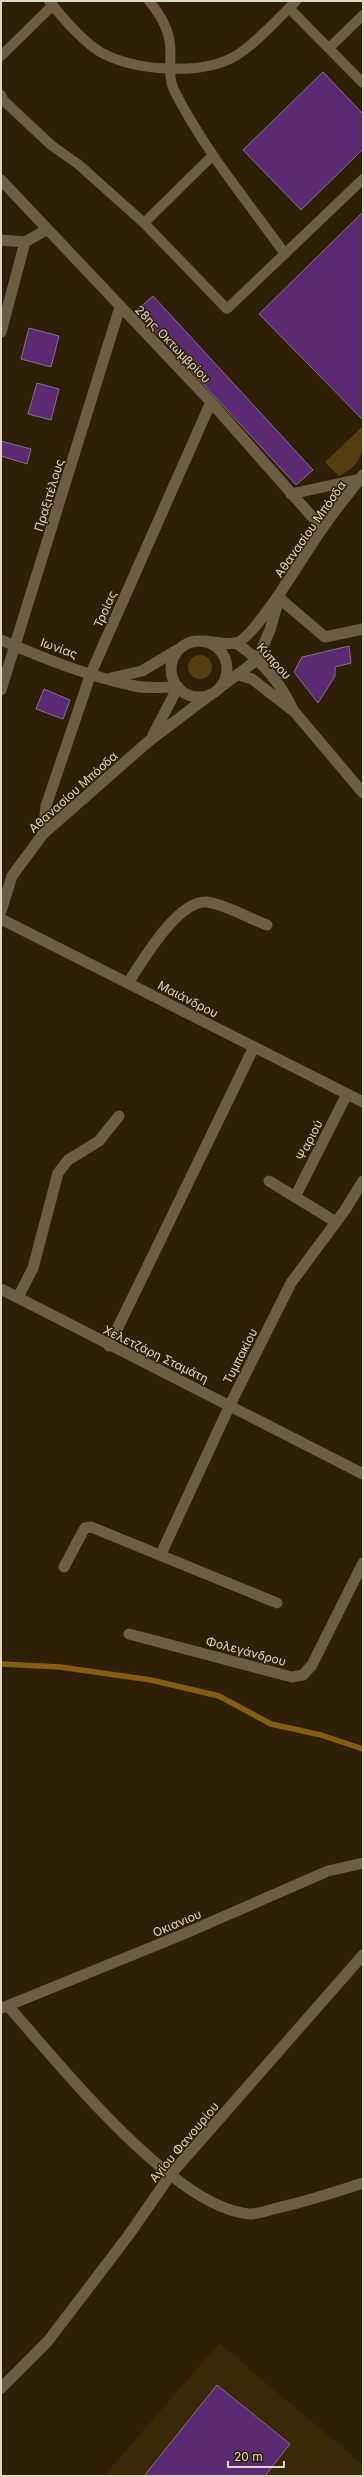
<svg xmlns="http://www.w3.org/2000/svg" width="364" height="2477" viewBox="0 0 364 2477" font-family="Inter,sans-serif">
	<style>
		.built { fill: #3b2806 }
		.green { fill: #573e12 }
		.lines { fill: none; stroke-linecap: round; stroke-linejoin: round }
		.stream { stroke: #865e11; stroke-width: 5.5 }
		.building { fill: #5c2a73; stroke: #83728c }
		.service { stroke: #6f5d43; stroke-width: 10 }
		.minor { stroke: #6f5d43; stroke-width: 11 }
		.tertiary { stroke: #6f5d43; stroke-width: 11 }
		.secondary { stroke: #6f5d43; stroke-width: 11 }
		.labels { text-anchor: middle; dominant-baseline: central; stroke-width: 3; stroke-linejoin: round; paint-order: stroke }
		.street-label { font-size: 12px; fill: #e0d6c8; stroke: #2e1f06 }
	</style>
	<rect width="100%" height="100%" fill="#2e1f06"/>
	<path class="built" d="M219,2343L363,2465V2476H104Z"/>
	<path class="green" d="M363,426C363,451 364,464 339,476L325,462Z
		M188 667a12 12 0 1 1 24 0a12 12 0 1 1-24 0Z"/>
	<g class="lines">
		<path class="stream" d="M1,1664L60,1667L151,1680L219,1696L271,1724L321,1735L363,1749"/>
	</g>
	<path class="building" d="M323,72L363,114V149L301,210L243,150Z
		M363,212V420L259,314Z
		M153,296L313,470L296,485L136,311Z
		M29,328L59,336L51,367L21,359Z
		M37,383L59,389L51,420L28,414Z
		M1,441L31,449L27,464L1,456Z
		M349,646L351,663L335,667V676L318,703L294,672L302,657Z
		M44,689L70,700L63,719L36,709Z
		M217,2385L290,2444L265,2476H144Z"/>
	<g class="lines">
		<path class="service" d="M49,1C62,17 85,45 104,54C138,71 204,76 237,55C257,42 273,24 289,8
			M149,1C159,13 169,30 170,45C172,60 167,75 174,90C203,148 247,201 285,254
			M296,1L289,8L363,83
			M329,48L363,15
			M1,56L53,5
			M1,95L4,101L51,145L78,164L144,223L227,309L363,179
			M144,223L213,155"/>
		<path class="minor" d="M1,180L211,402L322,528
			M1,240L25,242L46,230
			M1,332L25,242
			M291,494L360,479
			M1,690L120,307
			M153,735L178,687
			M43,834L46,806L91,673L211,402
			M1,911L12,876L43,834L149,741L211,694
			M1,919L363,1102
			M128,983C142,962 178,899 207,902C227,905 248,918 267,925
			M269,1181L336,1222
			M295,1197L347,1094
			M1,1289L363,1474
			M18,1297L33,1268L58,1173L68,1160L99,1141L119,1116
			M109,1346L254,1047
			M161,1554L230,1405L291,1283L345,1210L363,1181
			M64,1567L82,1533L85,1528L91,1527L277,1603
			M129,1634L292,1677L303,1675L312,1665L363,1563
			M8,2006C58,2062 174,2209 250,2214C257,2214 266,2211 273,2209C304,2202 333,2193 363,2183
			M2,2008L179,1936L328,1871L363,1863
			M1,2388L48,2341L128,2236L171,2174L363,1955"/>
		<path class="tertiary" d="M279,598L325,637L363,629
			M236,643C260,659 281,683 293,710L363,793
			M239,675L252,679L292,710"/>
		<path class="secondary" d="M1,640C43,658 90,677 135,686C149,689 164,687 178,687
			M202,641C212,641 226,645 236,643C255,639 308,548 322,529C335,510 349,493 363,475
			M171 669a28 28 0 1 1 56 0a28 28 0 1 1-56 0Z
			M111,678L142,671L177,650
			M222,686L257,660L270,630L279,598"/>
	</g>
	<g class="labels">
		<g class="street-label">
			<text transform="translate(173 344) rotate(46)">28ης Οκτωμβρίου</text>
			<text transform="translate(49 495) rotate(-73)">Πραξιτέλους</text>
			<text transform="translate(310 529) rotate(-55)">Αθανασίου Μπόσδα</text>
			<text transform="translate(105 609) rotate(-66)">Τροίας</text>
			<text transform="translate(59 648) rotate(20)">Ιωνίας</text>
			<text transform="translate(274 661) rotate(48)">Κύπρου</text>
			<text transform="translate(73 792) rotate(-42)">Αθανασίου Μπόσδα</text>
			<text transform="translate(188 999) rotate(27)">Μαιάνδρου</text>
			<text transform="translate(309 1140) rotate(-63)">Ψαριού</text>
			<text transform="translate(156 1354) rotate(26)">Χελετζάρη Σταμάτη</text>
			<text transform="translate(240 1356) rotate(-63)">Τυμπακίου</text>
			<text transform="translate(246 1651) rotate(15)">Φολεγάνδρου</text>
			<text transform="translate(177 1923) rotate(-23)">Οκιανιου</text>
			<text transform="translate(184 2142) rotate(-50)">Αγίου Φανουρίου</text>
		</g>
	</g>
	<rect width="364" height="2477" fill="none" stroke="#e0d6c8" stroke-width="4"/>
	<path d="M228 2461v6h56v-6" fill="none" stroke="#e0d6c8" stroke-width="2"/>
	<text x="234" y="2461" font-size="12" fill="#e0d6c8" stroke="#2e1f06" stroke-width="3" paint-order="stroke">20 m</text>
</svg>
